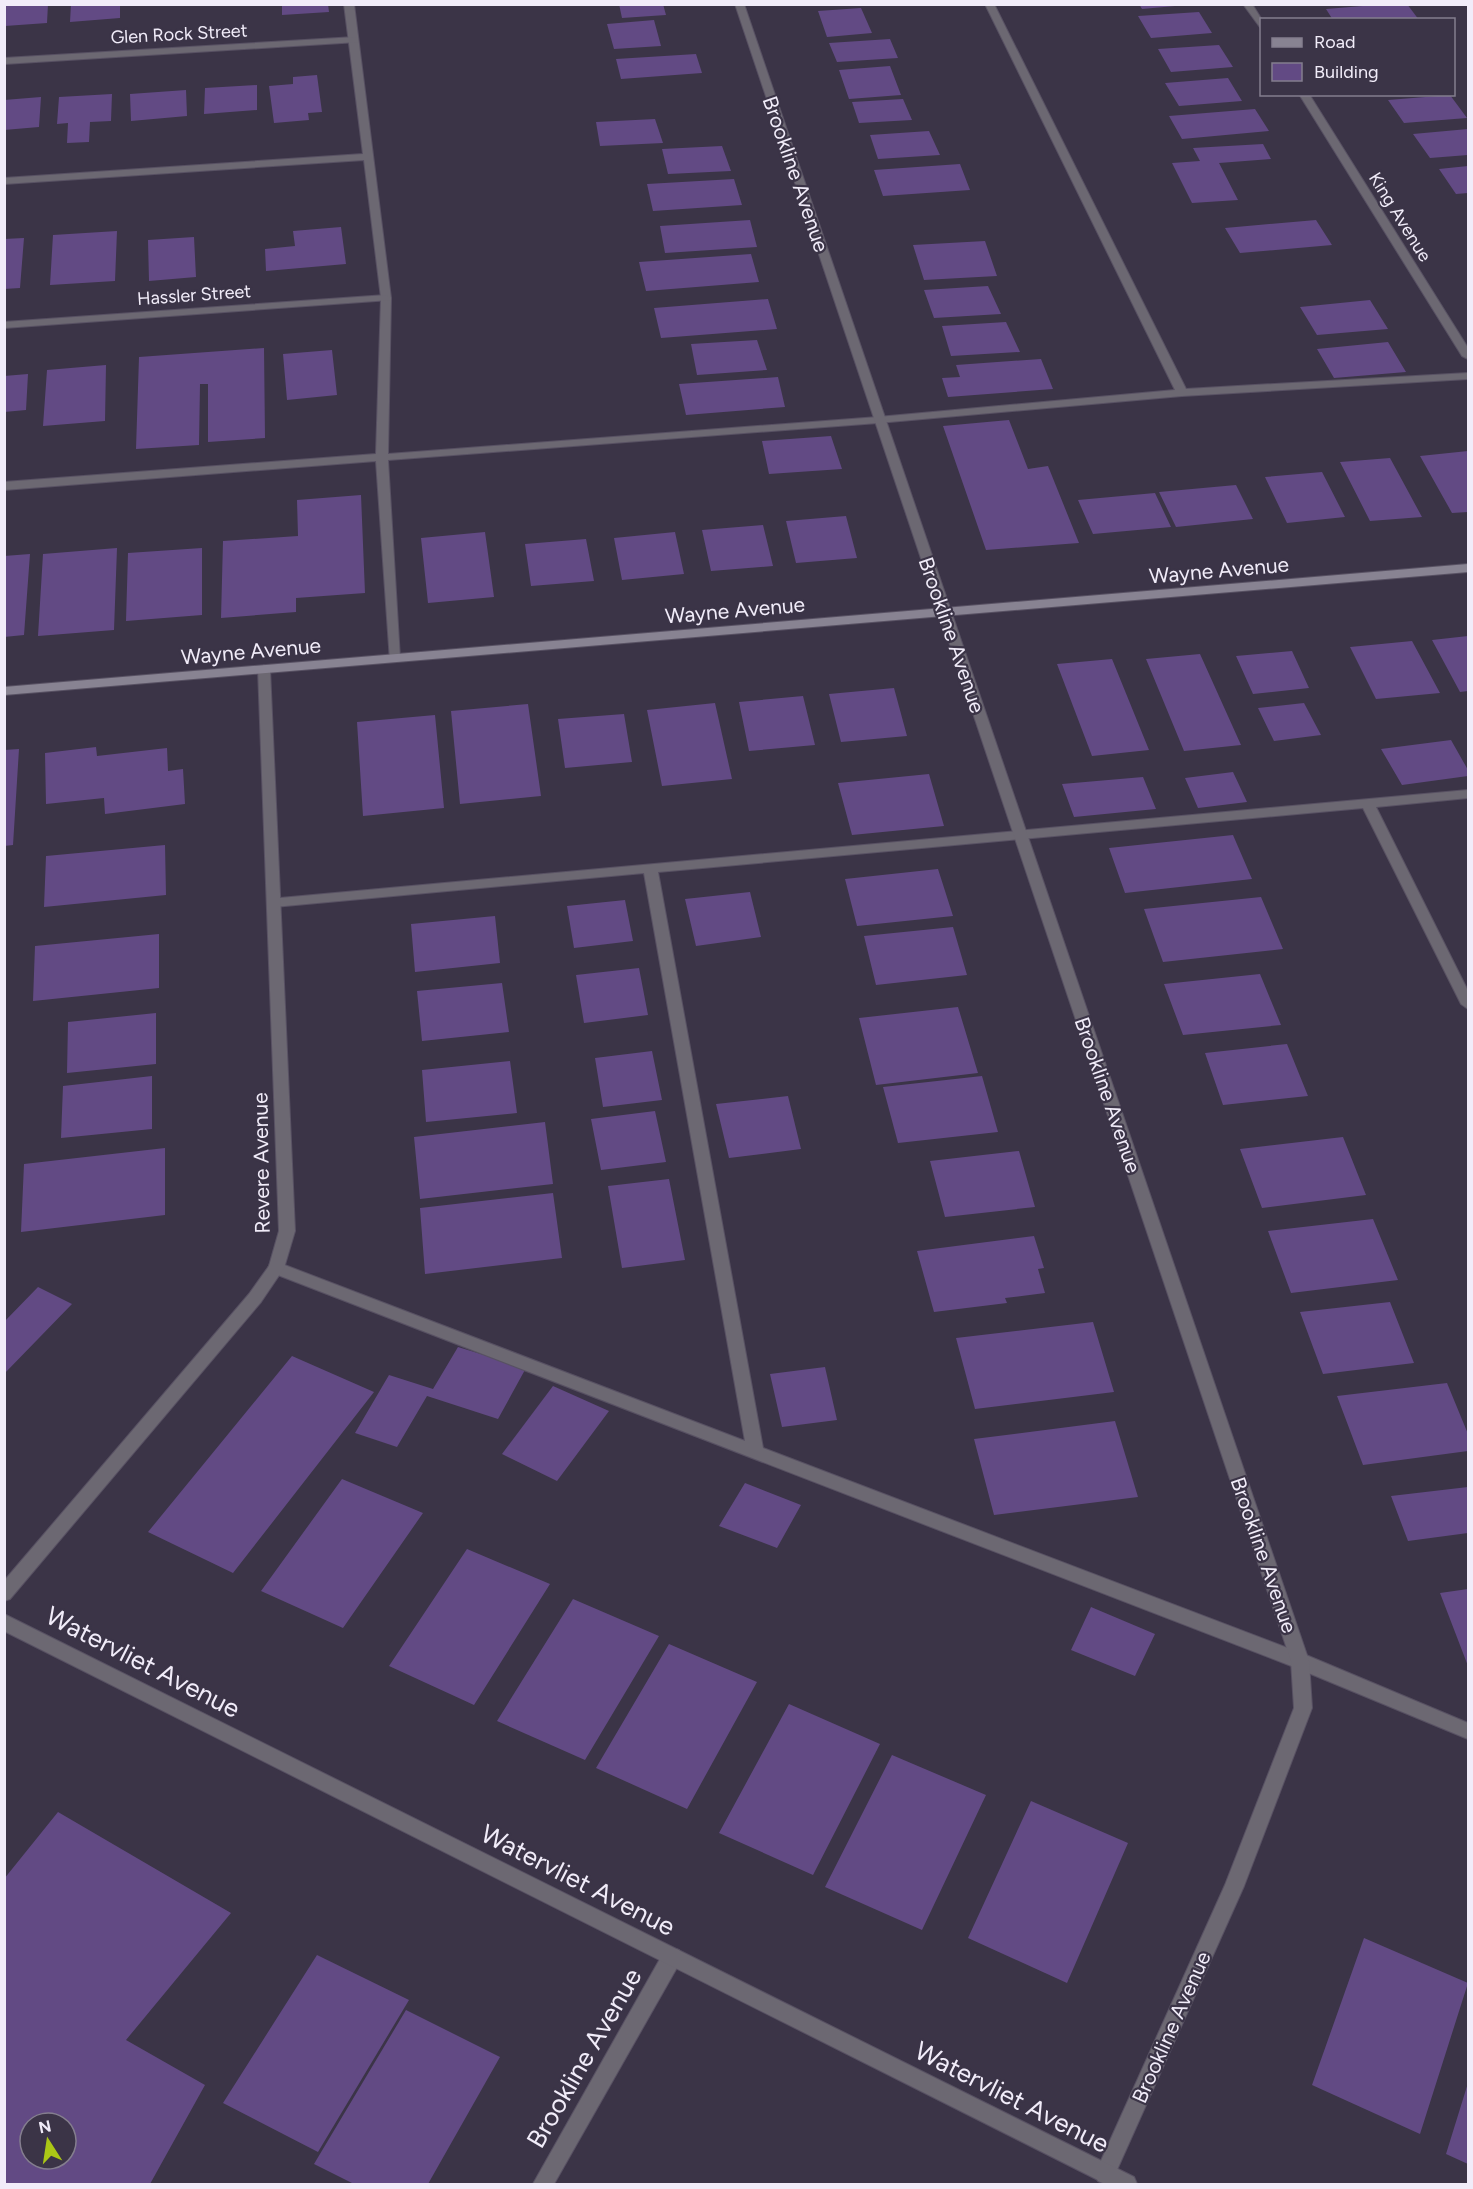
<svg xmlns="http://www.w3.org/2000/svg" width="1473" height="2189" viewBox="0 0 1473 2189" font-family="Figtree,sans-serif">
	<style>
		.building { fill: #624a84; fill-rule: evenodd }
		.lines { fill: none; stroke-linecap: round; stroke-linejoin: round }
		.service-casing { stroke: #585163; stroke-width: 2 }
		.minor-casing { stroke: #585163; stroke-width: 2 }
		.tertiary-casing { stroke: #585163; stroke-width: 2 }
		.secondary-casing { stroke: #585163; stroke-width: 2 }
		.service { fill: #6c6872; fill-rule: evenodd }
		.minor { fill: #6c6872; fill-rule: evenodd }
		.tertiary { fill: #6c6872; fill-rule: evenodd }
		.secondary { fill: #888392; fill-rule: evenodd }
		.labels { text-anchor: middle; dominant-baseline: central; stroke-width: 4.5; stroke-linejoin: round; paint-order: stroke }
		.far-street-label { font-size: 18px; fill: #f1ecf9; stroke: #3b3447 }
		.street-label { font-size: 21px; fill: #f1ecf9; stroke: #3b3447 }
		.near-street-label { font-size: 26px; fill: #f1ecf9; stroke: #3b3447 }
	</style>
	<rect width="100%" height="100%" fill="#3b3447"/>
	<path class="building" d="M5,4H48L47,23L5,26Z
		M71,4H120V18L70,22Z
		M282,4H328L329,12L282,15Z
		M619,4H663L666,15L622,18Z
		M1139,4H1175V6L1142,9Z
		M1387,4H1407L1419,20H1333L1326,9Z
		M861,8L872,33L827,37L818,11Z
		M1199,12L1212,33L1151,38L1138,16Z
		M654,20L661,46L614,49L607,24Z
		M890,39L898,58L837,62L829,43Z
		M1219,45L1233,67L1171,72L1158,49Z
		M696,54L702,73L621,79L616,59Z
		M890,66L901,95L849,99L839,70Z
		M317,75L322,112L308,113L309,120L274,123L269,86L293,84V77Z
		M1228,78L1242,101L1179,106L1165,83Z
		M257,85V110L204,114L205,88Z
		M186,90L187,116L131,121L130,94Z
		M112,94L111,121L90,122L89,142L67,143L68,123L57,124L59,97Z
		M1450,95L1467,118L1404,123L1388,100Z
		M41,97L39,127L4,130V100Z
		M903,99L912,120L859,123L852,102Z
		M1255,109L1269,131L1182,139L1169,116Z
		M655,119L663,143L600,146L596,122Z
		M1468,129V155L1430,158L1413,134Z
		M929,131L940,155L878,159L870,135Z
		M1263,144L1271,159L1219,163L1238,200L1192,203L1172,163L1200,161L1193,148Z
		M722,146L731,171L668,174L662,149Z
		M960,164L970,190L883,196L874,170Z
		M1468,166V193L1456,194L1439,169Z
		M734,179L742,205L653,211L647,184Z
		M750,220L757,247L665,253L660,226Z
		M1316,220L1332,245L1240,253L1225,228Z
		M341,227L346,264L266,271L265,249L295,246L293,231Z
		M117,231L115,281L50,285L53,235Z
		M194,237L196,277L149,281L148,240Z
		M24,238L20,288L4,289V239Z
		M985,241L997,276L924,280L913,245Z
		M751,254L759,282L646,291L639,262Z
		M988,286L1001,314L934,318L924,290Z
		M768,299L777,329L661,338L654,308Z
		M1370,300L1388,329L1317,335L1300,307Z
		M1006,322L1020,352L951,356L942,326Z
		M757,340L767,370L697,375L691,344Z
		M1388,342L1406,372L1334,378L1317,349Z
		M264,348L265,438L208,442V384H200L199,445L136,449L139,357Z
		M332,350L337,395L287,400L283,354Z
		M1041,359L1053,389L948,397L942,378L960,377L956,365Z
		M106,365L105,421L43,426L47,370Z
		M28,374L26,410L4,412V376Z
		M778,377L785,407L686,415L679,384Z
		M1009,420L1028,469L1048,466L1079,543L986,550L943,426Z
		M831,436L842,469L769,474L762,441Z
		M1468,451V512L1452,513L1420,456Z
		M1390,458L1422,517L1370,521L1340,462Z
		M1322,472L1345,517L1287,523L1265,477Z
		M1236,485L1253,519L1176,527L1159,492Z
		M1155,493L1171,527L1093,534L1078,500Z
		M361,495L365,593L296,598V612L221,618L223,541L298,536L297,500Z
		M846,516L857,558L796,563L786,521Z
		M763,525L773,566L711,571L702,530Z
		M485,532L494,597L428,603L421,538Z
		M675,532L684,574L622,580L614,538Z
		M586,539L594,581L531,586L525,544Z
		M117,548L114,630L38,636L43,554Z
		M202,548V615L126,621L128,553Z
		M30,554L24,635L4,637V556Z
		M1468,636V691L1460,692L1432,640Z
		M1412,641L1440,693L1376,699L1350,647Z
		M1292,651L1309,688L1253,694L1236,656Z
		M1200,654L1241,745L1184,751L1146,659Z
		M1112,659L1149,750L1092,756L1057,664Z
		M894,688L907,736L841,742L829,694Z
		M803,696L815,745L749,751L739,702Z
		M715,703L732,779L662,786L647,710Z
		M1304,703L1321,735L1274,741L1258,708Z
		M528,704L541,796L460,804L451,711Z
		M624,714L632,762L565,768L558,719Z
		M435,715L444,808L363,816L357,722Z
		M1451,740L1468,770V776L1402,785L1381,749Z
		M96,747L97,756L167,748L168,771L183,769L185,804L105,814L104,798L46,804L45,753Z
		M19,749L13,845L4,846V750Z
		M1233,772L1247,802L1198,808L1185,778Z
		M929,774L944,826L852,835L838,783Z
		M1143,777L1156,809L1074,817L1062,784Z
		M1233,835L1252,879L1125,893L1109,848Z
		M165,845L166,895L44,907L46,856Z
		M938,869L953,916L857,926L845,879Z
		M750,892L761,937L696,946L685,899Z
		M1261,897L1283,949L1163,962L1144,909Z
		M625,900L633,941L574,948L567,906Z
		M495,916L500,963L415,972L411,924Z
		M953,927L967,975L876,985L864,936Z
		M159,934V988L33,1001L35,946Z
		M639,968L648,1015L584,1023L576,975Z
		M1260,974L1281,1025L1183,1035L1164,984Z
		M502,983L509,1032L422,1041L417,991Z
		M958,1007L978,1073L876,1085L859,1018Z
		M156,1013V1064L67,1073L68,1022Z
		M1287,1044L1308,1096L1223,1105L1205,1053Z
		M652,1051L662,1100L603,1107L595,1058Z
		M510,1061L517,1113L426,1122L422,1070Z
		M152,1076V1129L61,1138L63,1086Z
		M982,1076L998,1132L898,1143L883,1087Z
		M788,1096L801,1149L729,1158L716,1104Z
		M655,1111L666,1162L601,1170L591,1119Z
		M545,1122L553,1184L420,1199L414,1137Z
		M1343,1137L1366,1195L1262,1208L1240,1149Z
		M165,1148V1215L21,1232L24,1164Z
		M1019,1151L1035,1207L945,1217L930,1161Z
		M669,1179L685,1260L622,1268L608,1186Z
		M553,1193L562,1258L425,1274L420,1208Z
		M1373,1219L1398,1280L1291,1293L1268,1231Z
		M1034,1236L1044,1268L1038,1269L1045,1293L1005,1298L1007,1303L934,1312L917,1251Z
		M38,1287L72,1304L4,1374V1322Z
		M1390,1302L1414,1363L1323,1374L1300,1312Z
		M1093,1322L1114,1392L975,1409L956,1338Z
		M458,1347L526,1368L498,1419L427,1396L397,1447L355,1433L389,1375L433,1389Z
		M292,1356L374,1392L233,1573L148,1532Z
		M825,1367L837,1420L782,1427L770,1374Z
		M1447,1383L1468,1434V1451L1363,1465L1337,1396Z
		M553,1386L609,1411L557,1481L502,1454Z
		M1115,1421L1138,1497L994,1515L974,1439Z
		M342,1479L423,1513L343,1628L261,1591Z
		M745,1483L801,1505L777,1548L719,1526Z
		M1468,1487V1533L1408,1541L1391,1496Z
		M467,1549L550,1584L474,1705L389,1666Z
		M1468,1589V1666L1440,1593Z
		M573,1599L659,1636L585,1760L497,1721Z
		M1091,1607L1155,1634L1135,1676L1071,1650Z
		M669,1644L757,1682L687,1809L596,1768Z
		M789,1704L880,1744L813,1875L719,1833Z
		M892,1755L986,1795L922,1930L825,1887Z
		M1031,1801L1128,1843L1067,1983L968,1938Z
		M58,1812L231,1913L126,2040L205,2085L150,2184H4V1879ZM30,2123H66V2159H30Z
		M1364,1938L1468,1983L1420,2134L1312,2085Z
		M317,1955L409,2000L318,2152L223,2103Z
		M406,2010L500,2057L428,2184H354L314,2164Z
		M1468,2083V2164L1446,2154Z"/>
	<g class="lines">
		<g class="service-casing">
			<path id="service" d="M344,4H354L391,298L388,454L878,417L1175,390L985,4H994L1186,389L1468,373V379L1182,396L878,423L388,460L400,658L398,661H390L376,461L4,490V482L376,454L381,298L364,160L4,184V178L363,154Z
				M1468,790V798L1376,807L1468,991V1009L1461,1004L1363,808L658,872L763,1448L1306,1655L1468,1723V1739L1294,1667L270,1272L268,1268L270,1264H282L745,1441L644,873L274,907L267,902L269,899Z"/>
		</g>
		<g class="minor-casing">
			<path id="minor" d="M735,4H744L1309,1661L1312,1708L1244,1886L1112,2181L1105,2184L1098,2181L1095,2174L1225,1885L1294,1708L1291,1661Z
				M1243,4H1252L1262,20V30Z
				M355,37L358,38V42L4,64V58Z
				M1299,94H1309L1468,348V359L1462,356Z
				M386,295L391,298L390,300L4,328V322Z
				M264,665L270,669L295,1231L284,1268L261,1302L10,1599L4,1601V1581L249,1294L269,1266L279,1231L258,669Z
				M672,1948L679,1950L682,1957L679,1964L554,2184H533L665,1950Z"/>
		</g>
		<g class="tertiary-casing">
			<path id="tertiary" d="M4,1614L1134,2177L1137,2184H1106L4,1631Z"/>
		</g>
		<g class="secondary-casing">
			<path id="secondary" d="M1468,564V572L4,695V687Z"/>
		</g>
		<use href="#service" class="service"/>
		<use href="#minor" class="minor"/>
		<use href="#tertiary" class="tertiary"/>
		<use href="#secondary" class="secondary"/>
	</g>
	<g class="labels">
		<g class="far-street-label">
			<text transform="translate(179 34) rotate(-3)">Glen Rock Street</text>
			<text transform="translate(1400 217) rotate(58)">King Avenue</text>
			<text transform="translate(194 295) rotate(-4)">Hassler Street</text>
		</g>
		<g class="street-label">
			<text transform="translate(796 174) rotate(71)">Brookline Avenue</text>
			<text transform="translate(1219 570) rotate(-5)">Wayne Avenue</text>
			<text transform="translate(735 610) rotate(-5)">Wayne Avenue</text>
			<text transform="translate(952 635) rotate(71)">Brookline Avenue</text>
			<text transform="translate(251 651) rotate(-5)">Wayne Avenue</text>
			<text transform="translate(1108 1095) rotate(71)">Brookline Avenue</text>
			<text transform="translate(261 1163) rotate(-91)">Revere Avenue</text>
			<text transform="translate(1264 1555) rotate(71)">Brookline Avenue</text>
			<text transform="translate(1171 2027) rotate(-66)">Brookline Avenue</text>
		</g>
		<g class="near-street-label">
			<text transform="translate(143 1662) rotate(27)">Watervliet Avenue</text>
			<text transform="translate(578 1880) rotate(27)">Watervliet Avenue</text>
			<text transform="translate(584 2058) rotate(-60)">Brookline Avenue</text>
			<text transform="translate(1012 2097) rotate(27)">Watervliet Avenue</text>
		</g>
	</g>
	<rect width="1473" height="2189" fill="none" stroke="#f1ecf9" stroke-width="12"/>
	<rect x="1260" y="18" width="195" height="78" fill="#3b3447" stroke="#847e8e" stroke-width="1.5"/>
	<rect x="1272" y="38" width="30" height="9" fill="#888392" stroke="#847e8e" stroke-width="1.5"/>
	<text x="1314" y="48" font-size="18" fill="#f1ecf9">Road</text>
	<rect x="1272" y="63" width="30" height="18" fill="#624a84" stroke="#847e8e" stroke-width="1.5"/>
	<text x="1314" y="78" font-size="18" fill="#f1ecf9">Building</text>
	<g transform="translate(48 2141) rotate(348)"><circle r="28" fill="#3b3447" stroke="#847e8e" stroke-width="1.5"/>
	<path d="M0-4.5L10 22L0 15L-10 22Z" fill="#abc716"/>
	<text y="-9" font-size="16" font-weight="bold" text-anchor="middle" fill="#f1ecf9">N</text>
	</g>
</svg>
